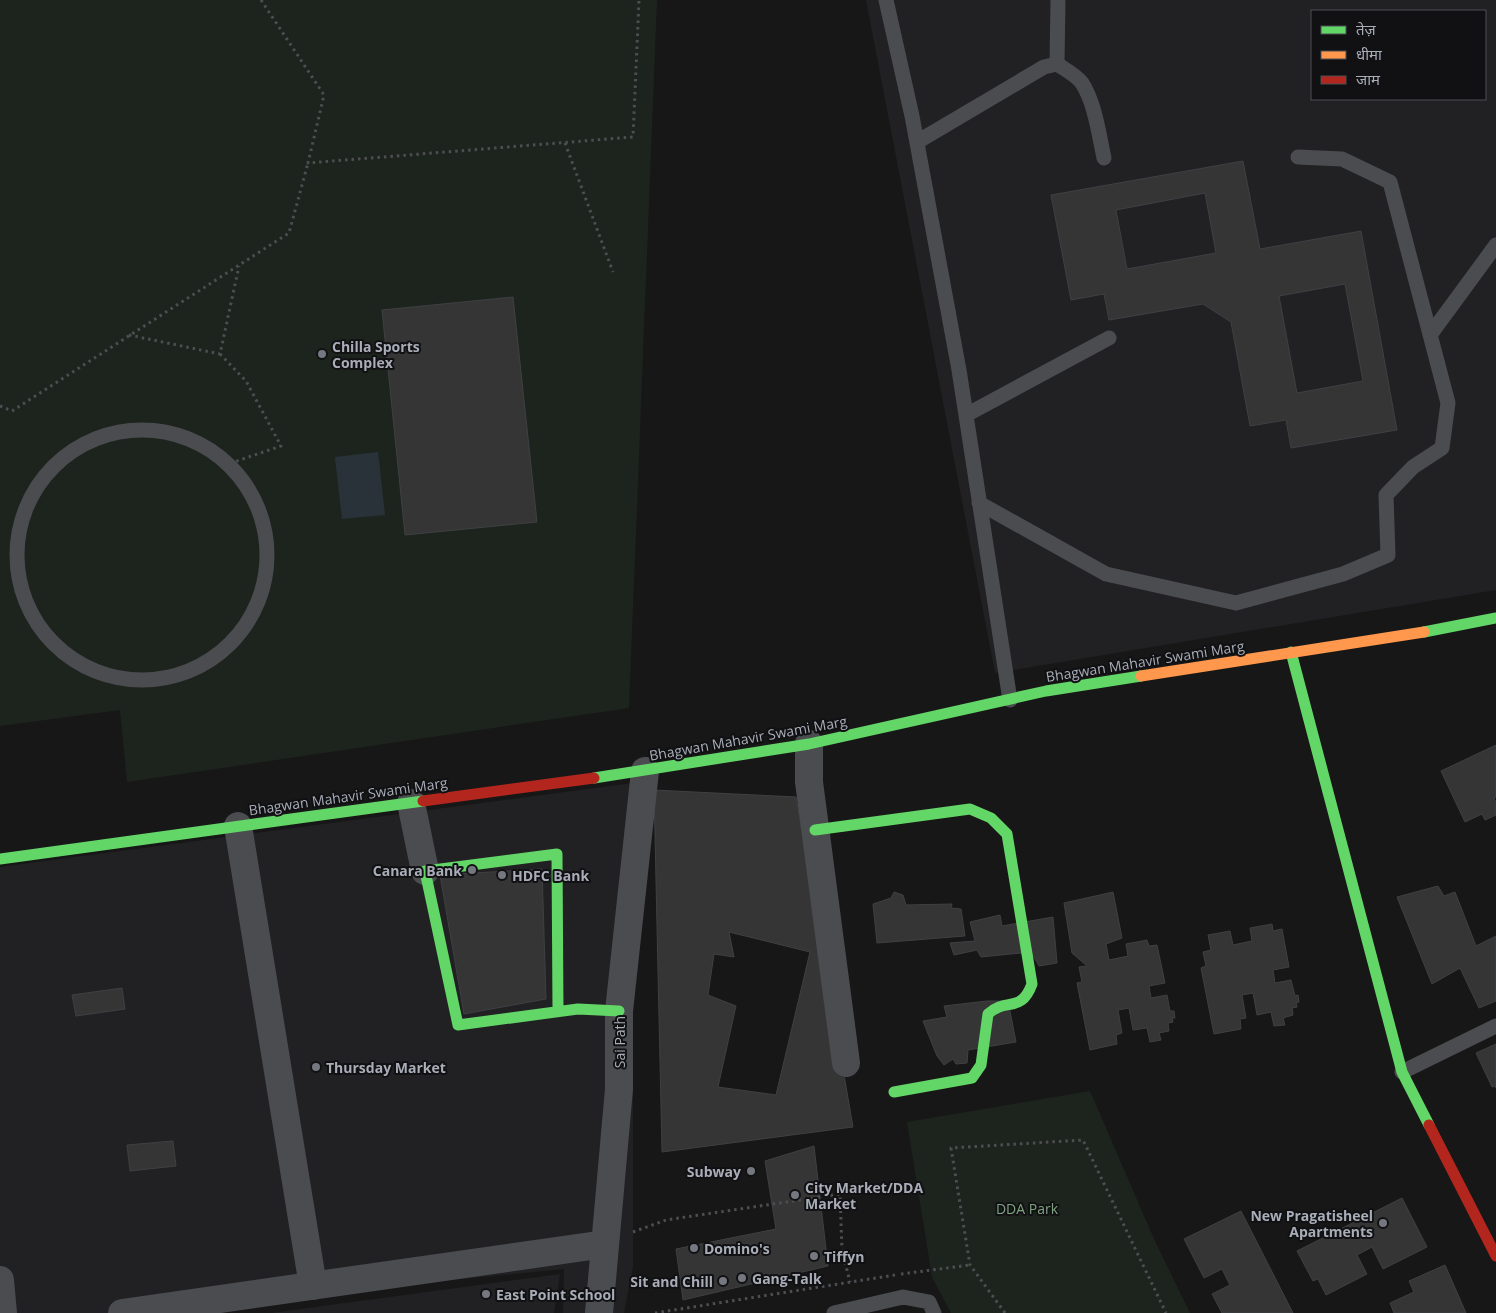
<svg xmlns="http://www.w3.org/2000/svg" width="1496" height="1313" viewBox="0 0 1496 1313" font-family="'Open Sans','Noto Sans Devanagari',sans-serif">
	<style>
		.built { fill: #212123; fill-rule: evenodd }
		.green { fill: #1d241e }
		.water { fill: #2a3239 }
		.building { fill: #353536; stroke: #3f4043; fill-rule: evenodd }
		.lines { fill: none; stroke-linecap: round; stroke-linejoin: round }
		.path { stroke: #4d4e52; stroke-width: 3; stroke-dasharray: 2.5 4; stroke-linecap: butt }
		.lane { stroke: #4b4c50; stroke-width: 15 }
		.street { stroke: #4b4c50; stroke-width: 28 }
		.fast { stroke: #63d668; stroke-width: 11 }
		.slow { stroke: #ff974d; stroke-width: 11 }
		.jam { stroke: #b3261e; stroke-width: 11 }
		.poi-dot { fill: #757880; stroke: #111113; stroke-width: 2 }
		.labels { text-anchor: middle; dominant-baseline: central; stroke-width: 4; stroke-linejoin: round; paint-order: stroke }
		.poi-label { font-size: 14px; font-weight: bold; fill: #a8adb8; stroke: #111113; text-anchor: start }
		.street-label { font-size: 14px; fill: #a8adb8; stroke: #111113 }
		.park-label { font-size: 14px; fill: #7fa381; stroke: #111113 }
	</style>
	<rect width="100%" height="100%" fill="#171717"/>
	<path class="built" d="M866,0H1496V590L995,673ZM1312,11H1485V99H1312Z
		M633,783V1267L624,1313H563L564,1269L113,1313H0V867Z
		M560,1274L554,1313H268H271Z"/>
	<path class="green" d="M0,0H657L629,708L127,782L120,710L0,726Z
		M1090,1091L1154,1239L1190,1313H951L932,1277L907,1122Z"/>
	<path class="water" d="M378,452L385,515L342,519L335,457Z"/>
	<path class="building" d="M1243,161L1260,249L1361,231L1397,430L1291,448L1286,420L1250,426L1231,322L1203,304L1109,320L1104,294L1071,300L1051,195ZM1205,193L1216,253L1127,269L1116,210ZM1345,284L1363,381L1297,393L1279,296Z
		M513,297L537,522L405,535L382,310Z
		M1496,745V797L1494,798L1496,803V815L1485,820L1482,814L1465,822L1441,771Z
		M654,790L796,797L853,1127L662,1152Z
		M542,869L546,999L464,1014L440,875Z
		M1438,886L1444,896L1455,892L1476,946L1496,936V1001L1479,1008L1460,968L1432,984L1397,897Z
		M894,892L903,895L906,905L952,904L951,908L961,909L965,936L877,943L873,904L891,898Z
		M1113,892L1122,938L1106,944L1109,960L1128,956L1126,944L1147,940L1149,946L1157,945L1165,983L1149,986L1151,998L1167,995L1170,1011H1174L1175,1018H1172L1173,1022L1168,1023L1169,1031L1159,1033L1161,1040L1150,1042L1147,1028L1133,1030L1129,1008L1118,1010L1122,1033L1116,1035L1117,1044L1090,1050L1077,983L1082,982L1079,967L1087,966L1072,953L1064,903Z
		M1000,915L1002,926L1053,917L1057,963L1039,966L1031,952L981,957L977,950L954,955L950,943L975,941L970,922Z
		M1272,924L1273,931L1282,929L1289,967L1273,970L1275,983L1291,980L1295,996L1298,995L1299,1002L1296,1003L1297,1007L1292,1008L1293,1015L1283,1018L1285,1025L1274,1026L1271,1012L1257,1015L1253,993L1242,995L1246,1018L1240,1019L1241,1029L1214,1034L1201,968L1206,966L1203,952L1211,950L1208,935L1230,931L1233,945L1252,941L1250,928Z
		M729,932L810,952L776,1095L718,1087L736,1006L708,995L714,954L734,957Z
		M122,988L125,1009L76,1016L72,995Z
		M987,1001H1008L1016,1042L968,1050L967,1063L956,1064L953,1059L944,1065L937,1056L923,1021L947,1017L944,1006Z
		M1496,1044V1088L1495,1086L1492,1087L1476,1053Z
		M173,1141L176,1166L130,1171L127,1145Z
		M814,1146L828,1266L683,1300L676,1249L776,1229L765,1161Z
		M1402,1198L1427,1247L1383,1269L1372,1247L1357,1255L1367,1274L1326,1295L1318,1279L1313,1281L1297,1251Z
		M1241,1211L1293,1313H1222L1212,1294L1230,1285L1222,1269L1204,1278L1184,1239Z
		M1445,1265L1466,1313H1394L1390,1303L1414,1292L1409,1281Z"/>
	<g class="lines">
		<path class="path" d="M261,0L324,95L308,163L633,137L639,0
			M565,143L613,272
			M129,335L220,354L239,266
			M220,354L246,381L281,446L228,464
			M0,406L12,411L289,233L308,163
			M633,1232L666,1220L840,1194L842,1250L850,1282
			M901,1274L970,1265
			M655,1313L895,1275
			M1005,1313L970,1265L951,1148L1083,1140L1166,1313"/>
		<path class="lane" d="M886,0L912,116L959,370L1010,700
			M1057,64L1058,0
			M917,142L1044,67L1057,64C1066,70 1076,75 1082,83C1095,103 1099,135 1104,158
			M1430,335L1496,245
			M966,415L1109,338
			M17 555a125 125 0 1 1 250 0a125 125 0 1 1-250 0Z
			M979,503L1106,574L1236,603L1343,574L1388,555L1386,495L1413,467L1442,448L1448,403L1390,182L1342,159L1298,157
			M1402,1072L1496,1026
			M834,1313L903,1297L929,1302L934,1313"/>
		<path class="street" d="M809,744V782L846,1063
			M411,803L425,871
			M238,826L313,1286
			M0,1280L3,1313
			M122,1313L605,1244
			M599,1313L619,1089V1011L645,771"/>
		<path class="fast" d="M1424,632L1496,618
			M1291,652L1402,1072L1429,1125
			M594,778L809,744L1046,691L1141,676
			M815,830L970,809L991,818L1007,834L1032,984C1021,1014 1006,997 988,1014L981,1065L972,1078L894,1092
			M0,859L423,801
			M558,1011L557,854L425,871L458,1025L578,1009L619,1011"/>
		<path class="slow" d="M1141,676L1424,632"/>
		<path class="jam" d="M423,801L594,778
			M1429,1125L1496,1256"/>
	</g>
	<g class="poi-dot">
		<circle cx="322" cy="354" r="5"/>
		<circle cx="472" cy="870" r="5"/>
		<circle cx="502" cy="875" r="5"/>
		<circle cx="316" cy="1067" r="5"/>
		<circle cx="751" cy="1171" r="5"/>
		<circle cx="795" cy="1195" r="5"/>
		<circle cx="1383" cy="1223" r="5"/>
		<circle cx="694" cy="1248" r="5"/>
		<circle cx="814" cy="1256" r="5"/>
		<circle cx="742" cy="1278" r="5"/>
		<circle cx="723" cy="1281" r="5"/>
		<circle cx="486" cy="1294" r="5"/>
	</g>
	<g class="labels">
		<g class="poi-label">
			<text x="332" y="346">Chilla Sports<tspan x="332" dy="16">Complex</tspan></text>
			<text x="462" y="870" text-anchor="end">Canara Bank</text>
			<text x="512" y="875">HDFC Bank</text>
			<text x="326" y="1067">Thursday Market</text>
			<text x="741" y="1171" text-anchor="end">Subway</text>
			<text x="805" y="1187">City Market/DDA<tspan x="805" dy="16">Market</tspan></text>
			<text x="1373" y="1215" text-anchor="end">New Pragatisheel<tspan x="1373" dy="16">Apartments</tspan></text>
			<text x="704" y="1248">Domino's</text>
			<text x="824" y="1256">Tiffyn</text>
			<text x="752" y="1278">Gang-Talk</text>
			<text x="713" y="1281" text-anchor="end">Sit and Chill</text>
			<text x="496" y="1294">East Point School</text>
		</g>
		<g class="street-label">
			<text transform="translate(1145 661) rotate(-9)">Bhagwan Mahavir Swami Marg</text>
			<text transform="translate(748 738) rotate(-10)">Bhagwan Mahavir Swami Marg</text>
			<text transform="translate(348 796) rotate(-8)">Bhagwan Mahavir Swami Marg</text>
			<text transform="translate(619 1042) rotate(-90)">Sai Path</text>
		</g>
		<g class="park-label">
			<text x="1027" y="1208">DDA Park</text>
		</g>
	</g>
	<rect x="1311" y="10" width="175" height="90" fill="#111113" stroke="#4d4f55"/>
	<rect x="1321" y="26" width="25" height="8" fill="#63d668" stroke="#4d4f55"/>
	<text x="1356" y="35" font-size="15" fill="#a8adb8">तेज़</text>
	<rect x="1321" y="51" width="25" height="8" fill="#ff974d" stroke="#4d4f55"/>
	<text x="1356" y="60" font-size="15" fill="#a8adb8">धीमा</text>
	<rect x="1321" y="76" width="25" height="8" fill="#b3261e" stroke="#4d4f55"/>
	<text x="1356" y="85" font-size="15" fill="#a8adb8">जाम</text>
</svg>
